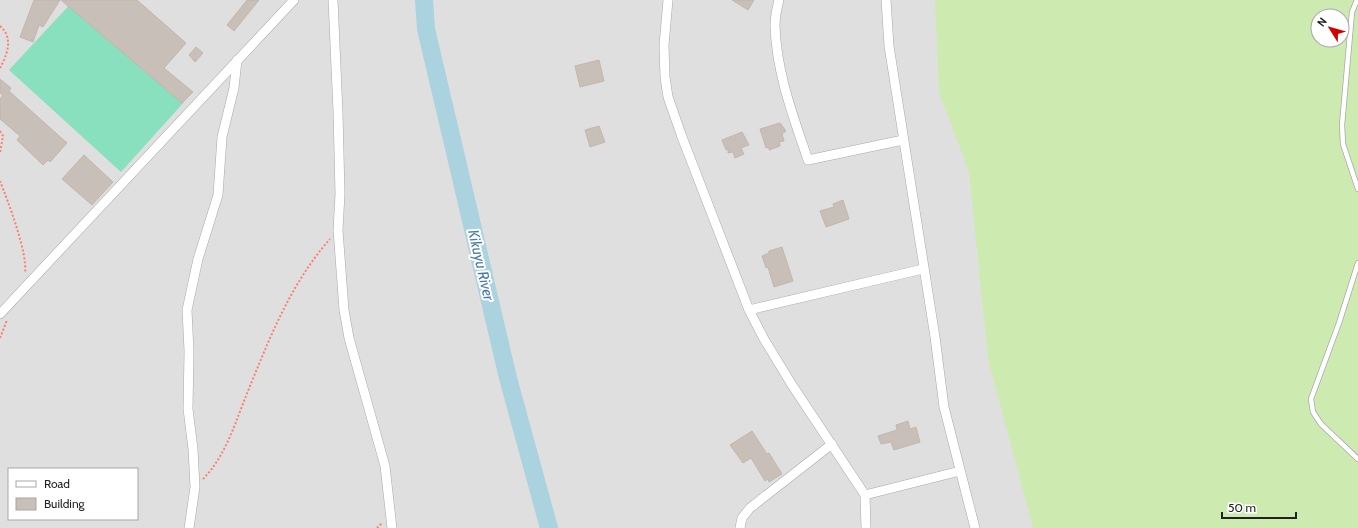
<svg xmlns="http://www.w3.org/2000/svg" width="1358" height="528" viewBox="0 0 1358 528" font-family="Cabin,sans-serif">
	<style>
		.residential { fill: #e0dfdf; fill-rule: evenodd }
		.grass { fill: #cdebb0; fill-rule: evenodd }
		.pitch { fill: #88e0be }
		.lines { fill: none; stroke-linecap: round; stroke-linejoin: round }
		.river { stroke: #aad3df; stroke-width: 18 }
		.building { fill: #c7bfb8; stroke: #c4b6ab }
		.lane-casing { stroke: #a9a9a9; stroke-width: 6 }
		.street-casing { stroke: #a9a9a9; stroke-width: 10 }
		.path { stroke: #fa8072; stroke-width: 2; stroke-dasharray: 2 2; stroke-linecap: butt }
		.lane { stroke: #fff; stroke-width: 4.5 }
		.street { stroke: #fff; stroke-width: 9 }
		.labels { text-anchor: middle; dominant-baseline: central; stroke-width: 4; stroke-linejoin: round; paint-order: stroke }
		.water-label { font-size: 15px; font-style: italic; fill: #4a7aab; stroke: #fff }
	</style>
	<rect width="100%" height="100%" fill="#f2efe9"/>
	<path class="residential" d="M0,0H1358V528H0ZM1318,16H1342V40H1318ZM9,469H137V519H9Z"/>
	<path class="grass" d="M935,0H1358V528H1033L988,359L969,172L939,92ZM1318,16H1342V40H1318Z"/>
	<path class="pitch" d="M74,0L185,101L121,172L9,70Z"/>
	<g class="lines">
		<path class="river" d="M424,0L426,29L508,378L549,528"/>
	</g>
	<path class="building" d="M34,0H60L43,27L39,25L33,42L20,37Z
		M61,0H137L186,43L164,68L193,92L182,103Z
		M247,0H259L234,31L227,25Z
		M732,0H754L748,10Z
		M196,47L203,53L195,62L189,55Z
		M599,60L604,81L580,87L575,66Z
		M0,79L11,88L9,91L67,143L50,162L48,160L43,165L17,140L20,136L0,119V99L3,95L0,93Z
		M780,123L786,131L782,134L784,141L779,142L780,146L769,150V147L766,148L760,129Z
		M599,126L605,142L590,147L585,130Z
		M742,132L749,145L741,148L744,154L735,158L733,152L728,153V149L726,150L722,140Z
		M84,155L113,182L92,205L62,179Z
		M843,200L849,219L826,227L820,211L834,207L833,204Z
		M782,247L793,281L774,287L768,267L766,268L762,256L769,253V251Z
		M908,421L910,429L916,427L920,442L894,450L891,442L881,444L878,436L897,430L896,425Z
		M752,431L767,454L769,453L782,474L769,482L768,479L765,481L751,458L743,463L730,445Z"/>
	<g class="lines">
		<g class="lane-casing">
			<path id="lane" d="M1357,0L1352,12L1342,125L1343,144L1358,189
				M1358,263L1339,323L1311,399L1313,412L1321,424L1358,459"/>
		</g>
		<g class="street-casing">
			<path id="street" d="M333,0L338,112L340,194L338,230L344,310L349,338L385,466L392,528
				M668,0L664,45L665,77L668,97L682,137L749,310L764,339L792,385L865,495L866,528
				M779,0C777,8 775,17 775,25C776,71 793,116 808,160L903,140
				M886,0L889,46L935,337L944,407L975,528
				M749,310L923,269
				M0,314L294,0
				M865,495L960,471
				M189,528L195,487L193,449L188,409L189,351L187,310L198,259L218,195L222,137L234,88L237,60
				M740,528L742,518L750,508L832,444"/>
		</g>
		<path class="path" d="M0,26C14,38 7,55 0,68
			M0,131L3,136L0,153
			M0,181C8,201 28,254 25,273
			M0,338L7,320
			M203,479C226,456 236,420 248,391C270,337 291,283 330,239
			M377,528L382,523"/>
		<use href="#lane" class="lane"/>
		<use href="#street" class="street"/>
	</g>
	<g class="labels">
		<g class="water-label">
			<text transform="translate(481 265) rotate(77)">Kikuyu River</text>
		</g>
	</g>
	<rect x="8" y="468" width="130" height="52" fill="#ffffff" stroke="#a7a7a7"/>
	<rect x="16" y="481" width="20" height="6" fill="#ffffff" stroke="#a7a7a7"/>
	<text x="44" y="488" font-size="12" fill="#222222">Road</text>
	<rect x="16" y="498" width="20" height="12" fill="#c7bfb8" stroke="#a7a7a7"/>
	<text x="44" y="508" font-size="12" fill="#222222">Building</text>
	<g transform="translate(1330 28) rotate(307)"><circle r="19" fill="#ffffff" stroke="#a7a7a7"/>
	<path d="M0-3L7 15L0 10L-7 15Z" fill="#d40000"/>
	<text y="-6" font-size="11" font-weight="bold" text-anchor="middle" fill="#222222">N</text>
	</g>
	<path d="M1222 512v6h74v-6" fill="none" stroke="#222222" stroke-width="2"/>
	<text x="1228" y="512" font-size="12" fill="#222222" stroke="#ffffff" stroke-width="3" paint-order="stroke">50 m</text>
</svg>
